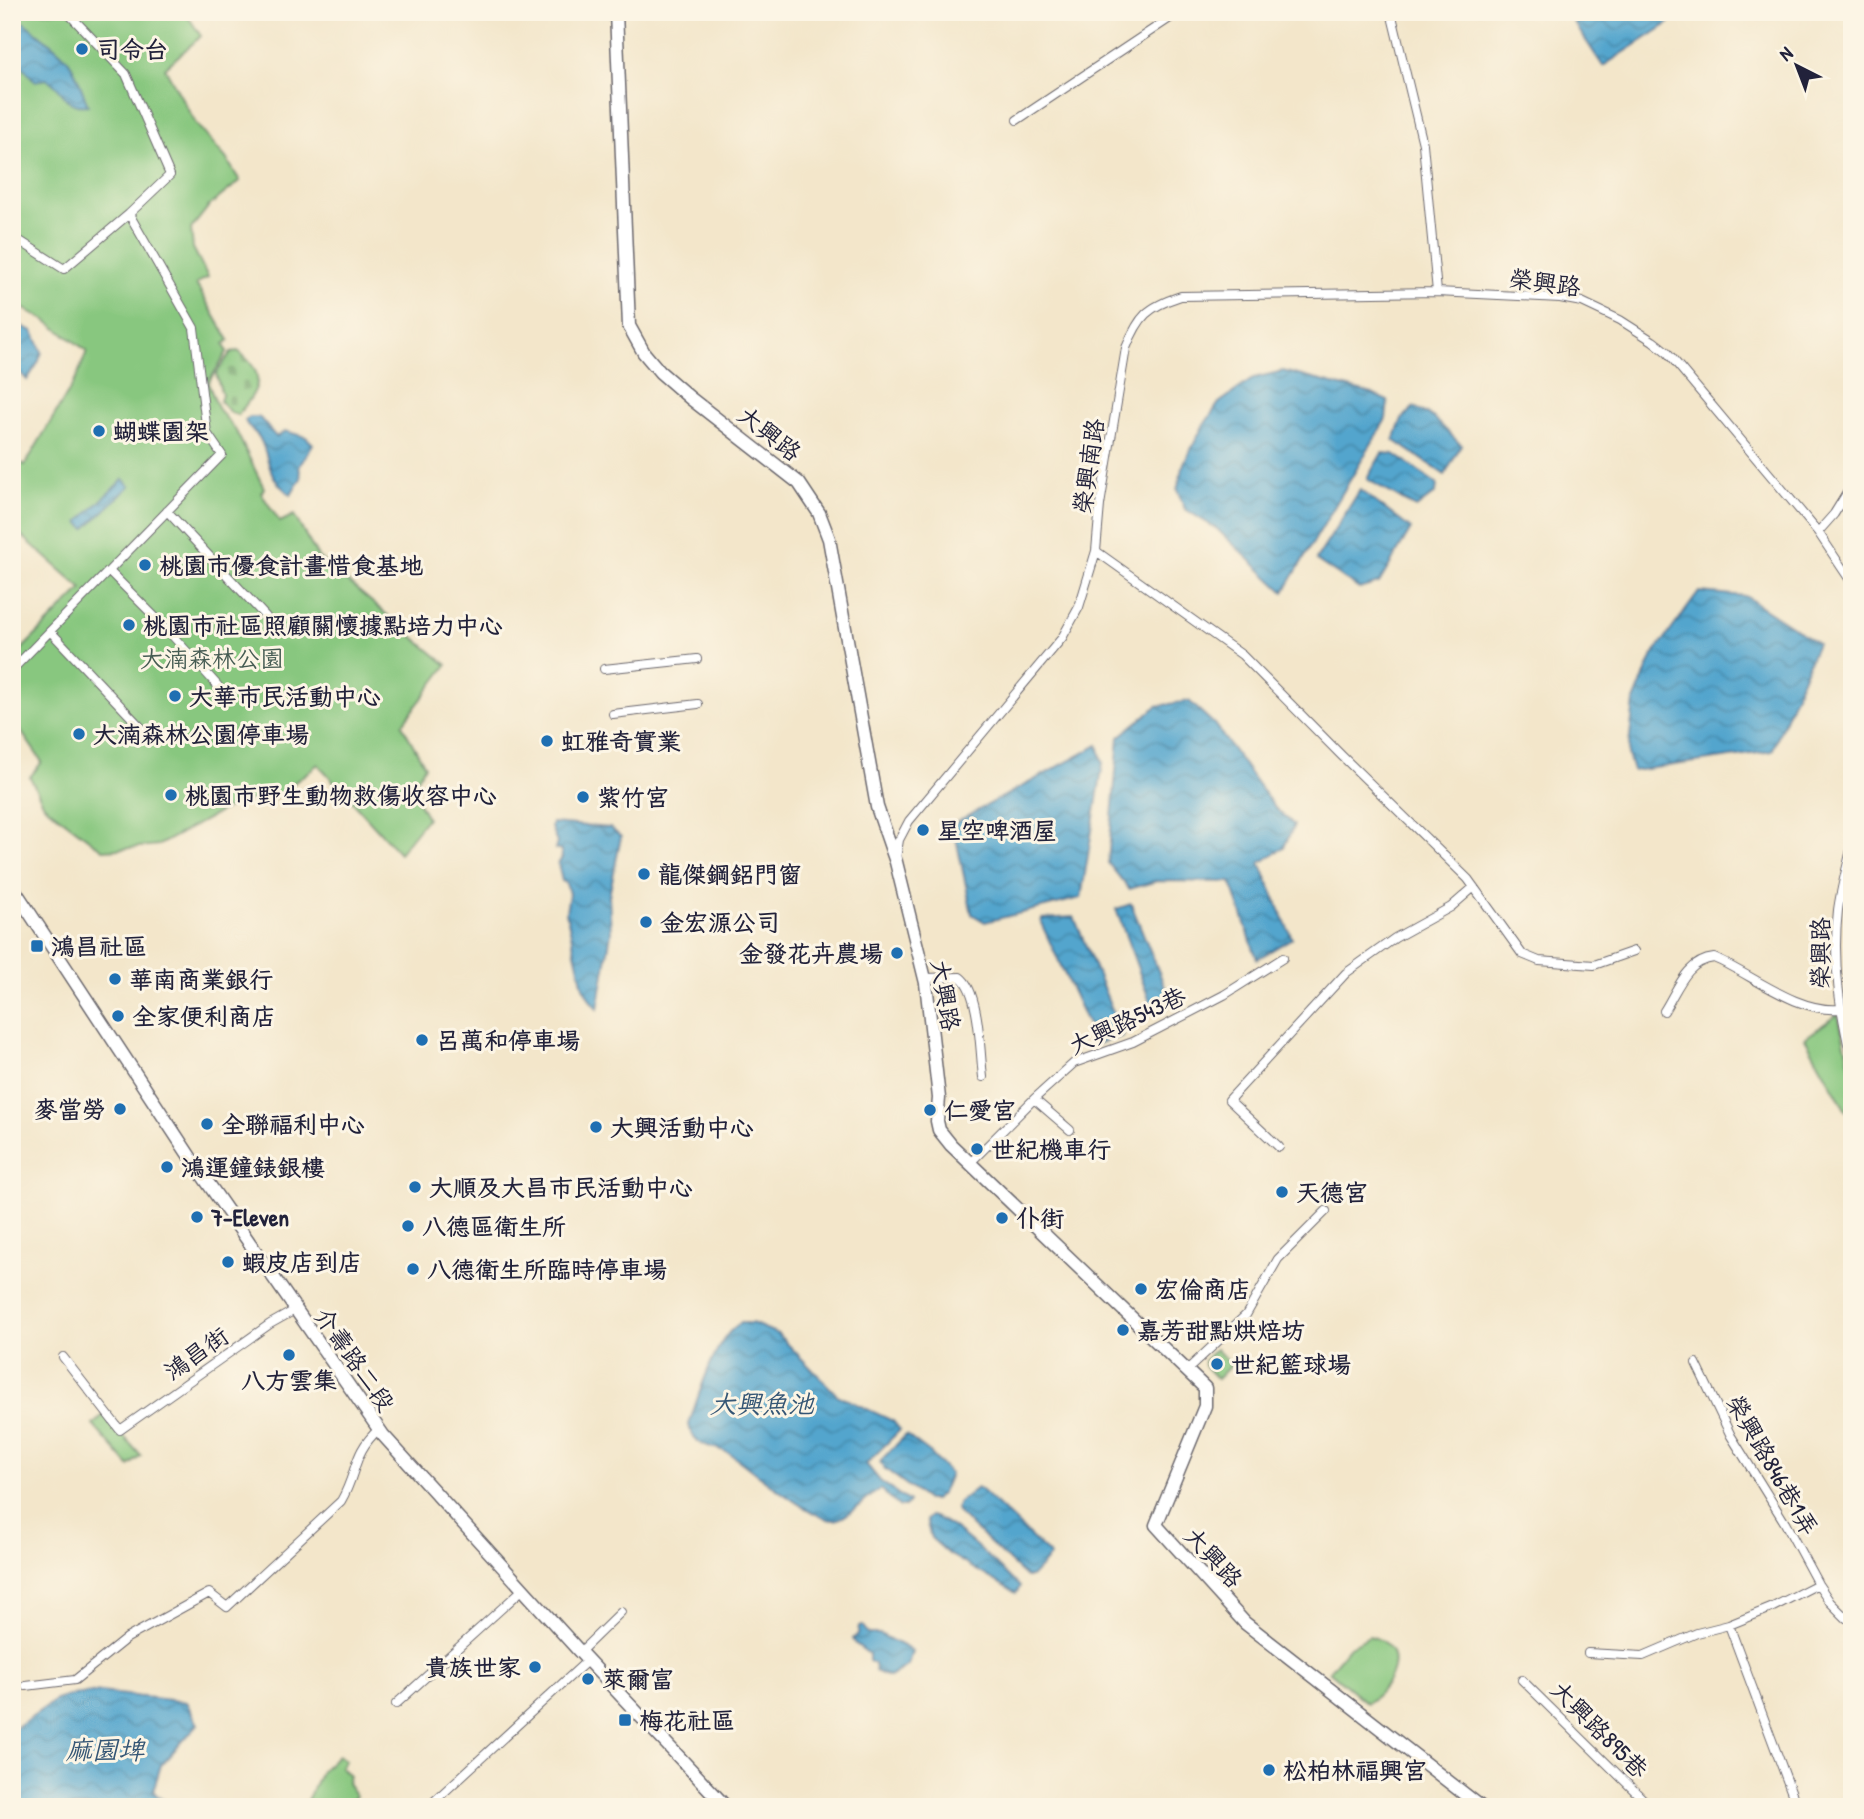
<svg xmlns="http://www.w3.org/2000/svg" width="1864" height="1819" viewBox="0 0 1864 1819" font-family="'Patrick Hand','LXGW WenKai TC',sans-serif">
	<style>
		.cemetery { fill: url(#cemetery-stones); stroke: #55745d; stroke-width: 2 }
		.green { fill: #88c77f; stroke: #55745d; stroke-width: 2 }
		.water { fill: url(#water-waves); stroke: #3a6484; stroke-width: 2 }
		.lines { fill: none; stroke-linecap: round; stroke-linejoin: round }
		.street-casing { stroke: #6b676d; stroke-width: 10 }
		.secondary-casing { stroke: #6b676d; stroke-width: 15 }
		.primary-casing { stroke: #6b676d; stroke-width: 15 }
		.street { stroke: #fff; stroke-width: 8 }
		.secondary { stroke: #fff; stroke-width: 12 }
		.primary { stroke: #fff; stroke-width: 12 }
		.poi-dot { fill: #1f6fb2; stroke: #fcf5e5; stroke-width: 2.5 }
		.labels { text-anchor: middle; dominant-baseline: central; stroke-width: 6; stroke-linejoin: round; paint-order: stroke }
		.poi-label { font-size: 24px; font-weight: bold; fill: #22223b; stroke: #fcf5e5; text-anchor: start }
		.street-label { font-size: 24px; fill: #22223b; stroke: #fcf5e5 }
		.park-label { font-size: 24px; fill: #465c53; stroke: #fcf5e5 }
		.water-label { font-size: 26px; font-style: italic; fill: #355675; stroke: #fcf5e5 }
	</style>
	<defs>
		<pattern id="cemetery-stones" width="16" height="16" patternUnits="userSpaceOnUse" patternTransform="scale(1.75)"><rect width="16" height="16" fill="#88c77f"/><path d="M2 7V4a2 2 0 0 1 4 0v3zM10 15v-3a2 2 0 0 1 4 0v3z" fill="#6fa169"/></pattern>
		<pattern id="water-waves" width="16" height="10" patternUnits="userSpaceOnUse" patternTransform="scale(1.75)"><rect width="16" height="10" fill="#52a5cd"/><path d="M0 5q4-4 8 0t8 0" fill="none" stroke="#4486a8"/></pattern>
	</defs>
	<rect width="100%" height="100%" fill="#fcf5e5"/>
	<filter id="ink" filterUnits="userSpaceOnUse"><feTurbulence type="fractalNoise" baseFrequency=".0143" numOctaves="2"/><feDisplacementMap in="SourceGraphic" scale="14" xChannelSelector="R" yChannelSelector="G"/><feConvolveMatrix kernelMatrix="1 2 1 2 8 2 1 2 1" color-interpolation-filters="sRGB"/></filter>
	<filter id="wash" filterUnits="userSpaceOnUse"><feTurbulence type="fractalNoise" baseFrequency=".00686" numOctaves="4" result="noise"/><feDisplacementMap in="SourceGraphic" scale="28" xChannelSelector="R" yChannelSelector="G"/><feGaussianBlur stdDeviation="1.57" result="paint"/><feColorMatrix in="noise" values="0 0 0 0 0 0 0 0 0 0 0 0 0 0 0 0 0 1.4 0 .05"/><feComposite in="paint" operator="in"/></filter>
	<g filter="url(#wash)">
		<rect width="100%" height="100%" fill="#f3e6ca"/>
		<path class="cemetery" d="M238,351C269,375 258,390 238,415L230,412L220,401L222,395L216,374L231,352Z"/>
		<path class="green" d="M12,12H185L201,36L165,68L196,124L226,158L240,181L209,206L191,229L193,248L208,277L196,284L229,340L224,344L227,352L208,383L218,408L236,431L264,488L261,493L280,522L294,515L318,557L447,665L402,725L425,766L411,788L427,818L399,853L318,764L272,800H242L159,845L119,849L103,850L44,805L30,777L42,762L12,718V659L82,589L12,527V459L25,465L76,379L87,351L44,319L12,303Z
			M1838,1014L1852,1074V1110L1846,1111L1805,1038Z
			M1216,1349L1231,1365L1217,1379L1204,1365V1361Z
			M104,1414L141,1456L129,1466L93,1425Z
			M1369,1636C1410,1646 1393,1686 1367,1703L1329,1671L1348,1648Z
			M338,1755L345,1760L340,1767L349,1775L347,1783L356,1796L347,1807H314L307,1800L322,1770Z"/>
		<path class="water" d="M12,12C29,29 51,41 67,59C78,72 81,90 88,105C63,108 66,90 47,79L35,81L23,67L12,63Z
			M1572,12H1673L1669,23L1603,66L1571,18Z
			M12,322L33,331L42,352L38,363L27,380L12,363Z
			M1283,371L1372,394L1388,401L1386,419L1284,592L1217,529L1185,509L1177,490L1184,463L1202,428L1219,403L1254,378Z
			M1414,407L1434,418L1461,445L1445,475L1394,440L1402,419Z
			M250,417H259L276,437L285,431L306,437L313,444L299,467L301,478L291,495C264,475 272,460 259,437C254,430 247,428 245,420Z
			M1382,453L1394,454L1437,484L1436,493L1416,508L1367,479Z
			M123,479L130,486L85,529L79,522Z
			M1360,490L1411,529L1379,583L1359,589L1316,560Z
			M1699,592L1745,596L1817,643L1772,751L1633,771L1628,755L1634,701L1653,655Z
			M1189,701L1214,724L1275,808L1294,825L1284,847L1260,863L1292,938L1257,959L1231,882L1157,881L1129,889L1108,863L1119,737L1157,706Z
			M1098,745L1103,763L1081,898L985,922L972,914L953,824Z
			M552,823L610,828L621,837L609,896L611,933L598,1009L592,1003L583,987L566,912L569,894L566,883L562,881L558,864L562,858L561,851L555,849L557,843L551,827Z
			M1131,904L1172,1004L1155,1015L1116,909Z
			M1074,917L1123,1036L1097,1044L1041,923L1042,919Z
			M741,1323H752L778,1334L837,1395L893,1421L900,1430L866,1464L880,1481L909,1502L905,1507H900L880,1489C869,1497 847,1518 835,1520C815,1522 749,1467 730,1454C719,1447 705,1448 695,1439C691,1434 690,1430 689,1424C699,1396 714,1337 741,1323Z
			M906,1435L931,1454L950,1474L942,1493L934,1500H927L884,1468L880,1463L882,1459Z
			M977,1488L981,1490L1049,1554L1050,1557L1031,1577H1026L958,1513L956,1509L959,1502Z
			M930,1516C953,1520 1000,1569 1020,1587L1016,1593L949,1554L931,1538L926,1520Z
			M859,1626H863L868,1634H880L912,1651L908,1665L889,1677L875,1671L874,1664L869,1661V1654L856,1644L853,1639L858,1634Z
			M100,1692L186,1702L198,1724L161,1765L153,1791L161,1799L184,1807H12V1730L56,1700L72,1695Z"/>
	</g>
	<g filter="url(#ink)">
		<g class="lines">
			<g class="street-casing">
				<path id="street" d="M1391,12L1423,144L1437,292
					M1017,120L1179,12
					M12,236L64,269L129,214L170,175L126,74L67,12
					M167,511L266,617
					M1818,532L1834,514L1852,485
					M1096,551L1242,655L1342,756L1468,879L1522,954L1539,961L1594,965L1634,951
					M109,571L161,623L218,686
					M50,631L150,737L170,735
					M604,669L697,659
					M12,670L222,455L207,433L194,328L129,214
					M613,714L698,704
					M1852,846C1847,867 1841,888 1838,910C1832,962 1840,1011 1852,1061
					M896,859L899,840L909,821L1062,638L1079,607L1096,551L1100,505L1126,348C1139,316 1147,307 1181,296L1437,292L1560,298L1582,302L1620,320L1653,341L1667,352L1818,532L1852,583
					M925,978L960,977C980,991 980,1054 983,1077
					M1664,1011C1678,989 1686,961 1714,958C1753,975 1797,1013 1840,1009
					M1034,1099L1070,1130
					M1279,1147L1229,1100L1346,973L1395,938L1451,907L1474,887
					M970,1163L1034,1099L1074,1063L1133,1042L1224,995L1283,958
					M63,1357L120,1430L270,1324L295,1310
					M1696,1363L1731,1436L1785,1523L1818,1584L1830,1602L1846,1618L1852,1614
					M1187,1370L1246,1315L1278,1259L1326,1211
					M1729,1625L1797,1807
					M580,1652L621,1612
					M1588,1653L1643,1656L1697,1633L1729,1625L1771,1608L1818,1584
					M1522,1680L1651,1807
					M26,1686L75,1680L127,1638L209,1593L227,1607L341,1501C358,1472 352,1453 379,1429
					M396,1704L522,1590
					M428,1807L588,1660"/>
			</g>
			<g class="secondary-casing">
				<path id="secondary" d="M616,12L629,326L644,353L660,372L690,398L799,483L819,513L829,539L877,807L896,862L926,983L939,1098L937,1121L939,1130L951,1145L1205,1388V1406L1156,1525L1245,1623L1481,1807"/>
			</g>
			<g class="primary-casing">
				<path id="primary" d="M12,886L194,1163L383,1435L580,1652L726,1807"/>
			</g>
			<use href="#street" class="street"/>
			<use href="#secondary" class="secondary"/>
			<use href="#primary" class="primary"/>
		</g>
	</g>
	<g class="poi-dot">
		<circle cx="82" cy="49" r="7"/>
		<circle cx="99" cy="431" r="7"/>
		<circle cx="145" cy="565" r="7"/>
		<circle cx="129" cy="625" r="7"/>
		<circle cx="175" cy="696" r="7"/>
		<circle cx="79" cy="734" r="7"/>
		<circle cx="547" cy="741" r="7"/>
		<circle cx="171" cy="795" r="7"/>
		<circle cx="583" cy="797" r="7"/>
		<circle cx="923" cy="830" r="7"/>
		<circle cx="644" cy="874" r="7"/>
		<circle cx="646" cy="922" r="7"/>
		<rect x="30" y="939" width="14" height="14" rx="3.5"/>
		<circle cx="897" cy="953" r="7"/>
		<circle cx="115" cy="979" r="7"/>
		<circle cx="118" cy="1016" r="7"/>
		<circle cx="422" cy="1040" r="7"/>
		<circle cx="120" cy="1109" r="7"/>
		<circle cx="930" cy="1110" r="7"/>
		<circle cx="207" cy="1124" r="7"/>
		<circle cx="596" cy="1127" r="7"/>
		<circle cx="977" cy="1149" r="7"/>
		<circle cx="167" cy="1167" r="7"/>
		<circle cx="415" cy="1187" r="7"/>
		<circle cx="1282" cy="1192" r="7"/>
		<circle cx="197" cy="1217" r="7"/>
		<circle cx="1002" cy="1218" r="7"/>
		<circle cx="408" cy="1226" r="7"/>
		<circle cx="228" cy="1262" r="7"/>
		<circle cx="413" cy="1269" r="7"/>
		<circle cx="1141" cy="1289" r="7"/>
		<circle cx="1123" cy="1330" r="7"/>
		<circle cx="289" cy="1355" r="7"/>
		<circle cx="1217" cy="1364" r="7"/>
		<circle cx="535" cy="1667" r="7"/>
		<circle cx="588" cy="1679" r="7"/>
		<rect x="618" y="1713" width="14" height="14" rx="3.5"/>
		<circle cx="1269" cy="1770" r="7"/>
	</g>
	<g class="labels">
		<g class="poi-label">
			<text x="96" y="49">司令台</text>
			<text x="113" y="431">蝴蝶園架</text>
			<text x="159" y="565">桃園市優食計畫惜食基地</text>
			<text x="143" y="625">桃園市社區照顧關懷據點培力中心</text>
			<text x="189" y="696">大華市民活動中心</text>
			<text x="93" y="734">大湳森林公園停車場</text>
			<text x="561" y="741">虹雅奇實業</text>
			<text x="185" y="795">桃園市野生動物救傷收容中心</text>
			<text x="597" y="797">紫竹宮</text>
			<text x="937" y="830">星空啤酒屋</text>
			<text x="658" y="874">龍傑鋼鋁門窗</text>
			<text x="660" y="922">金宏源公司</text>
			<text x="51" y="946">鴻昌社區</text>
			<text x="883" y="953" text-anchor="end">金發花卉農場</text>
			<text x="129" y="979">華南商業銀行</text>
			<text x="132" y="1016">全家便利商店</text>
			<text x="436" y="1040">呂萬和停車場</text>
			<text x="106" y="1109" text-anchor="end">麥當勞</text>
			<text x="944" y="1110">仁愛宮</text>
			<text x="221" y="1124">全聯福利中心</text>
			<text x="610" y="1127">大興活動中心</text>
			<text x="991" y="1149">世紀機車行</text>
			<text x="181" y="1167">鴻運鐘錶銀樓</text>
			<text x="429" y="1187">大順及大昌市民活動中心</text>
			<text x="1296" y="1192">天德宮</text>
			<text x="211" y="1217">7-Eleven</text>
			<text x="1016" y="1218">仆街</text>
			<text x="422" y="1226">八德區衛生所</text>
			<text x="242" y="1262">蝦皮店到店</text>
			<text x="427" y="1269">八德衛生所臨時停車場</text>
			<text x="1155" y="1289">宏倫商店</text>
			<text x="1137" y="1330">嘉芳甜點烘焙坊</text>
			<text x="1231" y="1364">世紀籃球場</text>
			<text x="289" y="1380" text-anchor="middle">八方雲集</text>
			<text x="521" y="1667" text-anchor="end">貴族世家</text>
			<text x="602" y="1679">萊爾富</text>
			<text x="639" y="1720">梅花社區</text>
			<text x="1283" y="1770">松柏林福興宮</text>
		</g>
		<g class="street-label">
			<text transform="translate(1545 282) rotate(7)">榮興路</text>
			<text transform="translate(770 433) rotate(38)">大興路</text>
			<text transform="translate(1088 466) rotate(-82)">榮興南路</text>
			<text transform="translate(1820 953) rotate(-90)">榮興路</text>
			<text transform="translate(946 995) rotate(80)">大興路</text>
			<text transform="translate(1127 1020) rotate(-25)">大興路543巷</text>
			<text transform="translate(196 1353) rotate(-35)">鴻昌街</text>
			<text transform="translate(355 1359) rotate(55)">介壽路二段</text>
			<text transform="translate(1773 1465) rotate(60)">榮興路846巷1弄</text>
			<text transform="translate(1214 1557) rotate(47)">大興路</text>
			<text transform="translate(1600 1729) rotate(45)">大興路895巷</text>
		</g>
		<g class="park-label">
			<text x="212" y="658">大湳森林公園</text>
		</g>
		<g class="water-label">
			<text x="762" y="1403">大興魚池</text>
			<text x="105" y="1749">麻園埤</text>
		</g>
	</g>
	<rect width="1864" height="1819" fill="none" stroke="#fcf5e5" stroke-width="42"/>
	<g transform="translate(1797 66) rotate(318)" stroke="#fcf5e5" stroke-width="5" paint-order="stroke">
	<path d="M0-5L12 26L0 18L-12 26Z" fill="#22223b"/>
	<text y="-10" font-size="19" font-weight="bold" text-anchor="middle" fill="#22223b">N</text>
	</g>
</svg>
